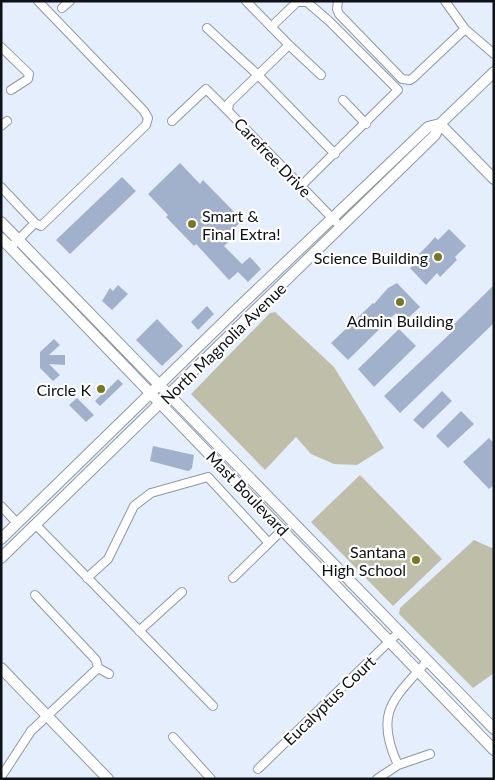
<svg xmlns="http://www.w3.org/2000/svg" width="495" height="780" viewBox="0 0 495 780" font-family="Lato,sans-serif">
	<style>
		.green { fill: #bfbfa9 }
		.building { fill: #a2b1cb }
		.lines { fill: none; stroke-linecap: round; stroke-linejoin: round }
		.street-casing { stroke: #8e97a7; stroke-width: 10 }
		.secondary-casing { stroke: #8e97a7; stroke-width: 12 }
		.street { stroke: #fff; stroke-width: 8 }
		.secondary { stroke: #fff; stroke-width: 10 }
		.poi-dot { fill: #79771d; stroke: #fff; stroke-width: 2 }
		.labels { text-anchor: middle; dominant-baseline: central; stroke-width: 4.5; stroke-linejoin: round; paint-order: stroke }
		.street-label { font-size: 16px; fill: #0d1016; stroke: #fff }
		.poi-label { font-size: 16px; fill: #0d1016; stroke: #fff; text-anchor: end }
	</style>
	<rect width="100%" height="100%" fill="#e5eefc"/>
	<path class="green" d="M275,312L334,367L384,448L357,465L334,464L311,454L296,437L265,470L191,394L270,313Z
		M360,475L442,559L393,606L311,522Z
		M474,540L494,549V673L473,688L399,614L400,608Z"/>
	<path class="building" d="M180,163L200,184L203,180L242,220L233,230L237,234L224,246L242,264L250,257L261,269L248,282L238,272L229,280L196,244L194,246L166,217L168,215L148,194Z
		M122,177L136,191L70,254L56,240Z
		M449,229L466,246L455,257L457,260L440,277L437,273L426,285L410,268L422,257L419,254L428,245L435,237L438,240Z
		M397,283L420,307L404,322L396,313L348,360L331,343L373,303L374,304L388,288Z
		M118,285L128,294L112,310L102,301L110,288L113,291Z
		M494,285V323L400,413L384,396L455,329L452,326Z
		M207,306L214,314L198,330L191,322Z
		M157,319L183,346L162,366L136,340Z
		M399,329L416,346L374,387L358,369Z
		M54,339L60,345L49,355H65V365L49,364L60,375L53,381L40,368V352Z
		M118,379L123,384L100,406L95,401L101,395L95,389L100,383L107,390Z
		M442,391L452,401L423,429L413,420Z
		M77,398L94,415L86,422L69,405Z
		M461,411L474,424L448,448L436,436Z
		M489,438L494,443V485L489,489L463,462Z
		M153,446L194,455L192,468L189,471L184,470L150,461Z"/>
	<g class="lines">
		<g class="street-casing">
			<path id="street" d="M246,1L289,45L229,103L228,111L336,222
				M338,1L337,9L339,14L402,79L410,80L413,78L465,29
				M445,1L465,29L494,54
				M62,8L70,1
				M271,27L297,2H307L329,21L398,90L301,186
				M207,28L258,75L335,154
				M289,45L321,75
				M1,47L29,74L28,79L11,90
				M343,100L366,124
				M172,121L206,89L228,111
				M1,126L7,121
				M1,187L35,223
				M11,247L35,223L41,226L146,125L148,118L144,111L38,1
				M1,506L17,523
				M35,524L213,706
				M269,543L283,529
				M87,578L108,559L134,506L151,493L208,477L269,543L233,578
				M35,595L96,660L98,668
				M139,631L182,592
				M98,668L109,674
				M173,737L211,779
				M398,765C373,711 395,698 428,660
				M258,769L400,631
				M1,777L31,731L98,668
				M377,779L398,765L430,754"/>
		</g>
		<g class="secondary-casing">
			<path id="secondary" d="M440,124L494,179
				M1,222L494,729
				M1,238L494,750
				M1,539L239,307L428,127L440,124
				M1,558L435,135L440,124L494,72
				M1,668L108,779"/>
		</g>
		<use href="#street" class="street"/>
		<use href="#secondary" class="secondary"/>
	</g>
	<g class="poi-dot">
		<circle cx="192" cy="224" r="5"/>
		<circle cx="438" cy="257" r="5"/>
		<circle cx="400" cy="302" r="5"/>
		<circle cx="101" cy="389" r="5"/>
		<circle cx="416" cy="560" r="5"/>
	</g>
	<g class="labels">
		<g class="street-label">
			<text transform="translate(273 157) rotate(46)">Carefree Drive</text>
			<text transform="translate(223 343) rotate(-44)">North Magnolia Avenue</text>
			<text transform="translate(248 493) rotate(46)">Mast Boulevard</text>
			<text transform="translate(329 700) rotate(-44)">Eucalyptus Court</text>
		</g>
		<g class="poi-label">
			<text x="202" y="215" text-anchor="start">Smart &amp;<tspan x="202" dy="18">Final Extra!</tspan></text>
			<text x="428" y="257">Science Building</text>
			<text x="400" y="320" text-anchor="middle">Admin Building</text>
			<text x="91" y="389">Circle K</text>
			<text x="406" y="551">Santana<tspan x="406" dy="18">High School</tspan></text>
		</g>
	</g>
	<rect width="495" height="780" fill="none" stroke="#0d1016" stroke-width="5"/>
</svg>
